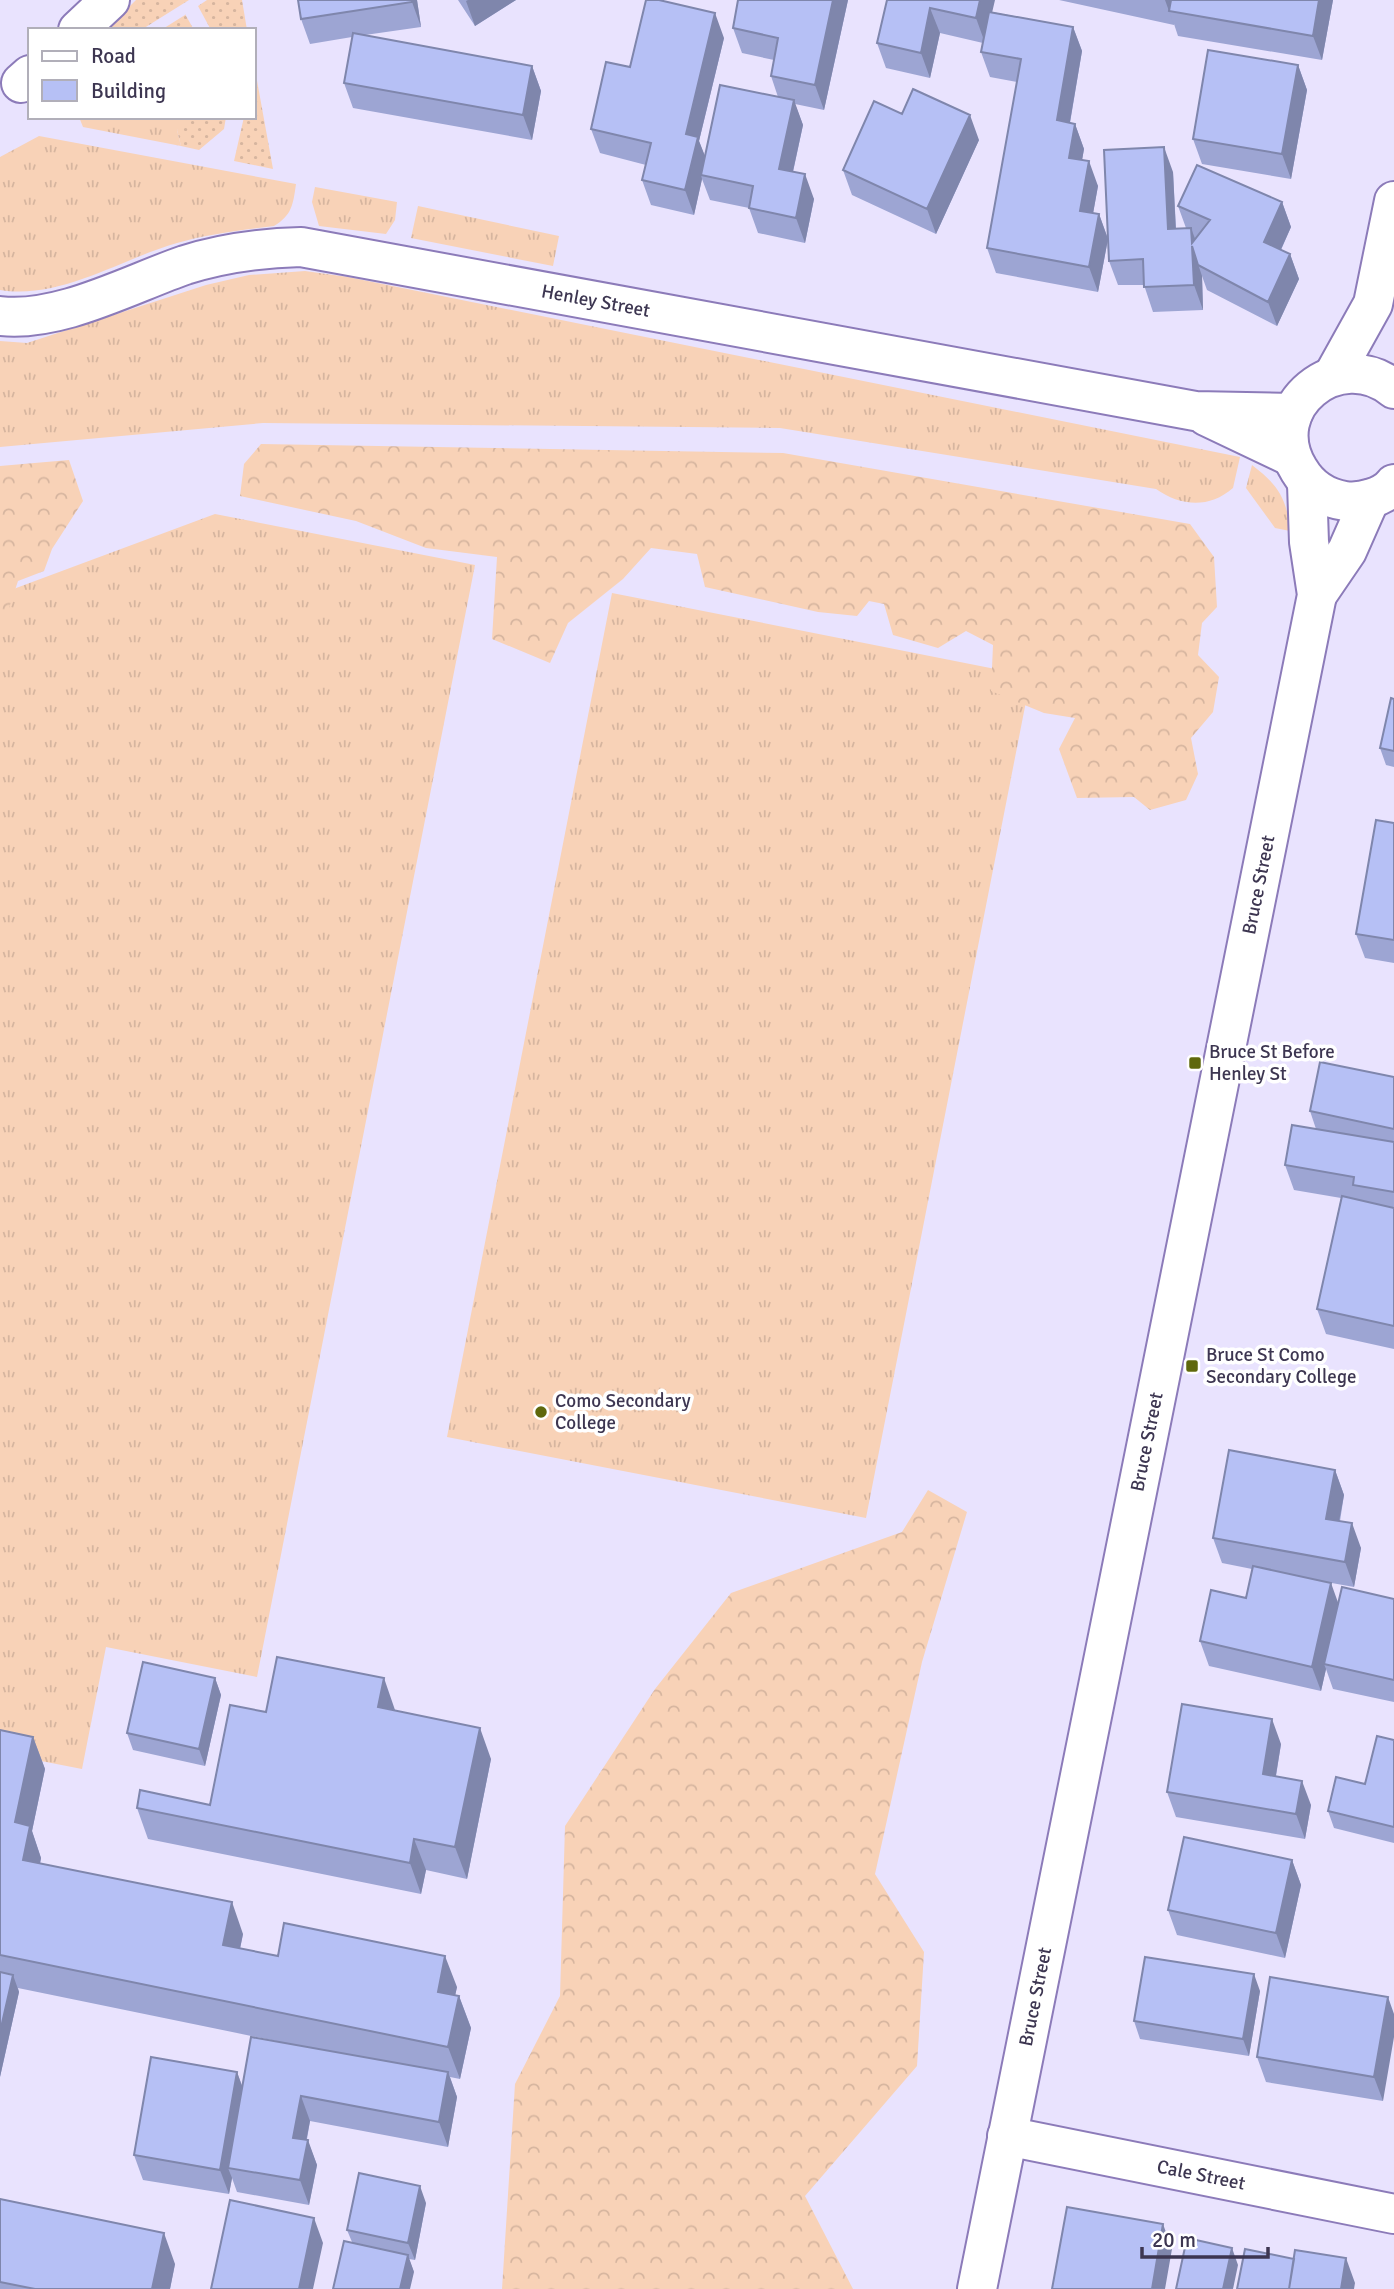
<svg xmlns="http://www.w3.org/2000/svg" width="1394" height="2289" viewBox="0 0 1394 2289" font-family="Signika,sans-serif">
	<style>
		.grass { fill: url(#grass-tufts) }
		.forest { fill: url(#forest-crowns) }
		.garden { fill: url(#garden-dots) }
		.lines { fill: none; stroke-linecap: round; stroke-linejoin: round }
		.minor-casing { stroke: #8c7bb9; stroke-width: 42 }
		.minor { stroke: #fff; stroke-width: 38 }
		.wall { fill: #9da5d3 }
		.shaded-wall { fill: #7f86ac }
		.building { fill: #b6c0f5; stroke: #7f86ac; stroke-width: 2 }
		.poi-dot { fill: #5f680c; stroke: #fff; stroke-width: 2.5 }
		.labels { text-anchor: middle; dominant-baseline: central; stroke-width: 7; stroke-linejoin: round; paint-order: stroke }
		.street-label { font-size: 19px; fill: #3d3651; stroke: #fff }
		.poi-label { font-size: 19px; fill: #3d3651; stroke: #fff; text-anchor: start }
	</style>
	<defs>
		<pattern id="grass-tufts" width="24" height="20" patternUnits="userSpaceOnUse" patternTransform="scale(1.75)"><rect width="24" height="20" fill="#f8d2b7"/><path d="M3 7l-1-3M5 7V3M7 7l1-3M15 17l-1-3M17 17v-4M19 17l1-3" fill="none" stroke="#d6b59f"/></pattern>
		<pattern id="forest-crowns" width="20" height="18" patternUnits="userSpaceOnUse" patternTransform="scale(1.75)"><rect width="20" height="18" fill="#f8d2b7"/><path d="M2 6a3 3 0 1 1 6 0M12 15a3 3 0 1 1 6 0" fill="none" stroke="#d6b59f"/></pattern>
		<pattern id="garden-dots" width="8" height="8" patternUnits="userSpaceOnUse" patternTransform="scale(1.75)"><rect width="8" height="8" fill="#f8d2b7"/><path d="M2 2h.1M6 6h.1" fill="none" stroke="#d6b59f" stroke-width="1.8" stroke-linecap="round"/></pattern>
	</defs>
	<rect width="100%" height="100%" fill="#e9e3fe"/>
	<path class="grass" d="M79,117H202L177,130L181,146L83,127Z
		M39,136L296,184C293,205 292,215 274,226C242,230 208,234 177,243C121,259 60,300 0,290V157Z
		M315,187L397,202L395,220L386,234L319,226L312,202Z
		M418,206L559,236L553,266L411,238Z
		M305,271L348,277L1240,457L1233,488C1209,509 1180,506 1156,489L780,428L263,423L0,447V341L27,343L206,285L249,275Z
		M1252,465C1278,485 1287,498 1290,531L1275,528L1246,488Z
		M215,514L475,565L257,1677L106,1647L82,1769L0,1753V594Z
		M612,593L1031,676L866,1518L447,1437Z"/>
	<path class="forest" d="M261,444L783,453L1190,524L1214,557L1217,607L1202,623L1198,655L1219,677L1213,712L1191,738L1198,774L1186,800L1150,810L1134,797L1077,798L1059,749L1075,718L1044,713L991,691L993,645L966,631L938,648L893,635L884,604L869,601L857,616L818,612L705,587L697,554L651,548L623,579L568,623L550,663L492,639L497,557L426,548L356,521L240,496L244,464Z
		M69,460L83,501L52,549L44,571L18,581L4,623L0,624V466Z
		M928,1490L967,1512L922,1662L875,1874L924,1952L917,2066L805,2196L853,2289H502L515,2084L560,1996L565,1826L655,1689L731,1593L902,1532Z"/>
	<path class="garden" d="M136,0H189L141,30H106Z
		M207,0H242L247,30H211L198,6Z
		M185,14L194,30H161L185,15Z
		M254,64L273,169L234,161L244,117H254Z
		M202,117H226L224,129L199,150L181,146L177,130L186,119Z"/>
	<g class="lines">
		<g class="minor-casing">
			<g id="minor">
				<path d="M78,30L110,0"/>
				<path d="M21,83L30,75"/>
				<path id="s1" d="M0,316C59,323 130,284 185,265C223,253 262,248 301,247L1195,411L1293,413"/>
				<path d="M1333,376L1373,304L1394,201"/>
				<path d="M1394,389C1339,344 1260,407 1299,470C1309,487 1324,498 1345,501C1361,503 1384,497 1394,484"/>
				<path d="M1206,416L1290,456"/>
				<path d="M1317,595L1347,551L1370,499"/>
				<path id="s2" d="M1007,2136L1394,2214"/>
				<path id="s3" d="M977,2289L1317,595L1309,542L1307,484"/>
			</g>
		</g>
		<use href="#minor" class="minor"/>
	</g>
	<path class="wall" d="M417,0L421,27L365,35L532,66L541,91L532,140L353,108L344,83L352,37L310,44L301,19Z
		M458,0H516L475,26Z
		M738,0H848L824,110L795,104L803,125L793,172L814,199L805,243L758,233L749,208L710,200L702,179L694,215L651,205L642,180L646,165L600,153L591,129L630,67L724,38L699,141L705,157L778,97L771,76L774,60L742,53L733,28Z
		M887,0L992,12L1073,27L1082,51L1070,123L1075,124L1084,149L1082,160L1098,186L1093,213L1099,214L1108,239L1098,292L996,273L987,248L1017,82L990,77L981,52L983,43L940,33L930,78L886,68L877,43Z
		M1059,0H1333L1322,60L1178,36L1174,24V25Z
		M1298,65L1307,90L1291,179L1202,164L1193,139Z
		M902,114L979,140L936,234L852,195L843,170Z
		M1173,172L1176,228H1186L1178,206L1282,202L1291,227L1281,250L1290,254L1299,279L1277,326L1207,290L1202,276L1203,310L1153,312L1144,285H1118L1109,261Z
		M1394,699V767L1386,765L1380,748Z
		M1394,823V963L1365,958L1356,934Z
		M1394,1077V1349L1326,1334L1317,1309L1341,1198L1294,1190L1285,1165L1316,1129L1310,1111Z
		M1335,1470L1344,1495L1340,1521L1361,1548L1354,1587L1315,1580L1338,1603L1394,1599V1702L1333,1689L1326,1669L1321,1691L1209,1666L1200,1641L1246,1598L1252,1569L1222,1563L1213,1538Z
		M215,1678L221,1695L205,1766L133,1750L127,1733Z
		M395,1711L491,1759L467,1879L426,1870L421,1894L148,1839L137,1808L210,1805L266,1712Z
		M0,1730L33,1737L45,1769L32,1831L41,1858L40,1863L243,1934L240,1949L457,1987L455,1995L459,1996L471,2028L460,2079L450,2077L457,2097L448,2147L310,2121L307,2139L317,2165L309,2205L237,2192L232,2178L229,2194L143,2180L134,2155L237,2072L242,2086L276,2041L18,1988L19,1992L0,2077Z
		M1394,1740V1843L1334,1828L1328,1811L1365,1784Z
		M1281,1744L1276,1776L1311,1805L1305,1839L1176,1817L1167,1792Z
		M1292,1860L1301,1885L1285,1958L1177,1935L1168,1910Z
		M1260,1991L1249,2056L1140,2039L1134,2021Z
		M1388,1997L1383,2101L1266,2082L1257,2057Z
		M0,2199L175,2264L170,2289H0Z
		M426,2203L415,2260L409,2259L414,2272L352,2242L347,2230Z"/>
	<path class="shaded-wall" d="M412,0H417L421,27L412,2Z
		M468,0H516L475,26L466,1Z
		M833,0H848L824,110L815,85Z
		M980,0H995L985,43L976,18Z
		M1165,0H1180L1169,11L1174,25Z
		M1319,0H1333L1322,60L1313,36Z
		M930,8L940,33L930,78L921,53Z
		M715,13L724,38L699,141L707,161L701,175L702,179L694,215L685,190L686,134Z
		M1073,27L1082,51L1066,145L1057,120Z
		M1298,65L1307,90L1291,179L1282,154Z
		M532,66L541,91L532,140L523,115Z
		M794,100L803,125L788,194L779,169Z
		M970,115L979,140L936,234L927,209Z
		M1075,124L1084,149L1078,183L1069,158Z
		M1164,147L1173,172L1177,254L1168,229Z
		M1089,161L1098,186L1089,236L1080,211Z
		M805,174L814,199L805,243L796,218Z
		M1282,202L1291,227L1273,267L1264,242Z
		M1099,214L1108,239L1098,292L1089,267Z
		M1191,228L1200,252L1201,268L1192,243Z
		M1192,246L1202,276L1203,310L1194,285Z
		M1290,254L1299,279L1277,326L1268,302Z
		M1335,1470L1344,1495L1335,1543L1326,1519Z
		M1352,1523L1361,1548L1354,1587L1345,1562Z
		M1331,1583L1340,1608L1324,1664L1326,1669L1321,1691L1312,1667Z
		M215,1678L221,1695L205,1766L199,1749Z
		M384,1678L395,1710L378,1707Z
		M1272,1719L1281,1744L1272,1799L1263,1774Z
		M480,1728L491,1759L467,1879L455,1847Z
		M33,1737L45,1769L32,1831L41,1858L35,1891L23,1860L15,1822Z
		M1302,1781L1311,1805L1305,1839L1296,1814Z
		M414,1839L426,1870L421,1894L410,1863Z
		M1292,1860L1301,1885L1285,1958L1276,1933Z
		M232,1902L243,1934L234,1977L223,1945Z
		M445,1956L457,1987L449,2024L438,1992Z
		M1254,1974L1260,1991L1249,2056L1243,2039Z
		M13,1975L19,1992L0,2077V2032Z
		M459,1996L471,2028L460,2079L448,2047Z
		M1388,1997L1394,2014V2037L1383,2101L1374,2077Z
		M237,2072L246,2097L228,2168L232,2178L229,2194L220,2170Z
		M448,2072L457,2097L448,2147L439,2122Z
		M301,2096L310,2121L302,2162L293,2138Z
		M308,2140L317,2165L309,2205L300,2180Z
		M420,2186L426,2203L415,2260L408,2243Z
		M314,2218L323,2243L313,2289H299Z
		M1163,2224L1172,2249L1165,2289H1152Z
		M164,2233L175,2264L170,2289H152Z
		M1232,2248L1238,2265L1233,2289H1223Z
		M408,2255L414,2272L410,2289H400Z
		M1346,2258L1355,2283L1354,2289H1341Z"/>
	<path class="building" d="M298,0H412V2L301,19Z
		M646,0H659L715,13L686,134L698,137L685,190L642,180L651,143L591,129L606,62L630,67Z
		M738,0H833L815,85L771,76L778,38L733,28Z
		M887,0H980L976,18L930,8L921,53L877,43Z
		M1171,0H1319L1313,36L1169,11Z
		M989,12L1073,27L1057,120L1075,124L1069,158L1089,161L1080,211L1099,214L1089,267L987,248L1021,59L981,52Z
		M353,33L532,66L523,115L344,83Z
		M1208,50L1298,65L1282,154L1193,139Z
		M720,85L794,100L779,169L805,174L796,218L749,208L753,186L701,175Z
		M913,89L970,115L927,209L843,170L874,101L902,114Z
		M1164,147L1168,229L1191,228L1192,243L1210,220L1178,206L1197,165L1282,202L1264,242L1290,254L1268,302L1198,265L1192,246L1194,285L1144,287L1143,259L1109,261L1104,150Z
		M1391,698L1394,699V751L1380,748Z
		M1376,820L1394,823V940L1356,934Z
		M1320,1062L1394,1077V1129L1310,1111Z
		M1292,1125L1394,1142V1192L1353,1185L1354,1177L1285,1165Z
		M1342,1196L1394,1208V1326L1317,1309Z
		M1229,1450L1335,1470L1326,1519L1352,1523L1345,1562L1213,1538Z
		M1253,1566L1331,1583L1312,1667L1200,1641L1211,1590L1246,1598Z
		M1342,1587L1394,1599V1680L1324,1664Z
		M277,1657L384,1678L378,1707L480,1728L455,1847L414,1839L410,1863L137,1808L140,1790L210,1805L230,1705L266,1712Z
		M143,1662L215,1678L199,1749L127,1733Z
		M1182,1704L1272,1719L1263,1774L1302,1781L1296,1814L1167,1792Z
		M0,1730L33,1737L15,1822L30,1826L23,1860L232,1902L223,1945L278,1956L284,1923L445,1956L438,1992L459,1996L448,2047L0,1955Z
		M1377,1736L1394,1740V1827L1328,1811L1336,1777L1365,1784Z
		M1184,1837L1292,1860L1276,1933L1168,1910Z
		M1145,1957L1254,1974L1243,2039L1134,2021Z
		M0,1972L13,1975L0,2032Z
		M1270,1977L1388,1997L1374,2077L1257,2057Z
		M251,2037L448,2072L439,2122L301,2096L293,2138L308,2140L300,2180L228,2168Z
		M151,2057L237,2072L220,2170L134,2155Z
		M359,2173L420,2186L408,2243L347,2230Z
		M0,2199L164,2233L152,2289H35L0,2282Z
		M230,2200L314,2218L299,2289H211Z
		M1067,2207L1163,2224L1152,2289H1052Z
		M1187,2238L1232,2248L1223,2289H1176Z
		M344,2241L408,2255L400,2289H333Z
		M1245,2249L1294,2259L1289,2289H1237Z
		M1295,2250L1346,2258L1341,2289H1289Z"/>
	<g class="poi-dot">
		<rect x="1188" y="1056" width="14" height="14" rx="3.5"/>
		<rect x="1185" y="1359" width="14" height="14" rx="3.5"/>
		<circle cx="541" cy="1412" r="7"/>
	</g>
	<g class="labels">
		<g class="street-label">
			<text stroke="none"><textPath href="#s1" startOffset="611">Henley Street</textPath></text>
			<text stroke="none"><textPath href="#s3" startOffset="1432">Bruce Street</textPath></text>
			<text stroke="none"><textPath href="#s3" startOffset="864">Bruce Street</textPath></text>
			<text stroke="none"><textPath href="#s3" startOffset="298">Bruce Street</textPath></text>
			<text stroke="none"><textPath href="#s2" startOffset="198">Cale Street</textPath></text>
		</g>
		<g class="poi-label">
			<text x="1209" y="1052">Bruce St Before<tspan x="1209" dy="22">Henley St</tspan></text>
			<text x="1206" y="1355">Bruce St Como<tspan x="1206" dy="22">Secondary College</tspan></text>
			<text x="555" y="1401">Como Secondary<tspan x="555" dy="22">College</tspan></text>
		</g>
	</g>
	<rect x="28" y="28" width="228" height="91" fill="#ffffff" stroke="#b1afb9" stroke-width="2"/>
	<rect x="42" y="51" width="35" height="10" fill="#ffffff" stroke="#b1afb9" stroke-width="2"/>
	<text x="91" y="63" font-size="21" fill="#3d3651">Road</text>
	<rect x="42" y="80" width="35" height="21" fill="#b6c0f5" stroke="#b1afb9" stroke-width="2"/>
	<text x="91" y="98" font-size="21" fill="#3d3651">Building</text>
	<path d="M1142 2247v10h126v-10" fill="none" stroke="#3d3651" stroke-width="3.5"/>
	<text x="1152" y="2247" font-size="21" fill="#3d3651" stroke="#ffffff" stroke-width="5" paint-order="stroke">20 m</text>
</svg>
